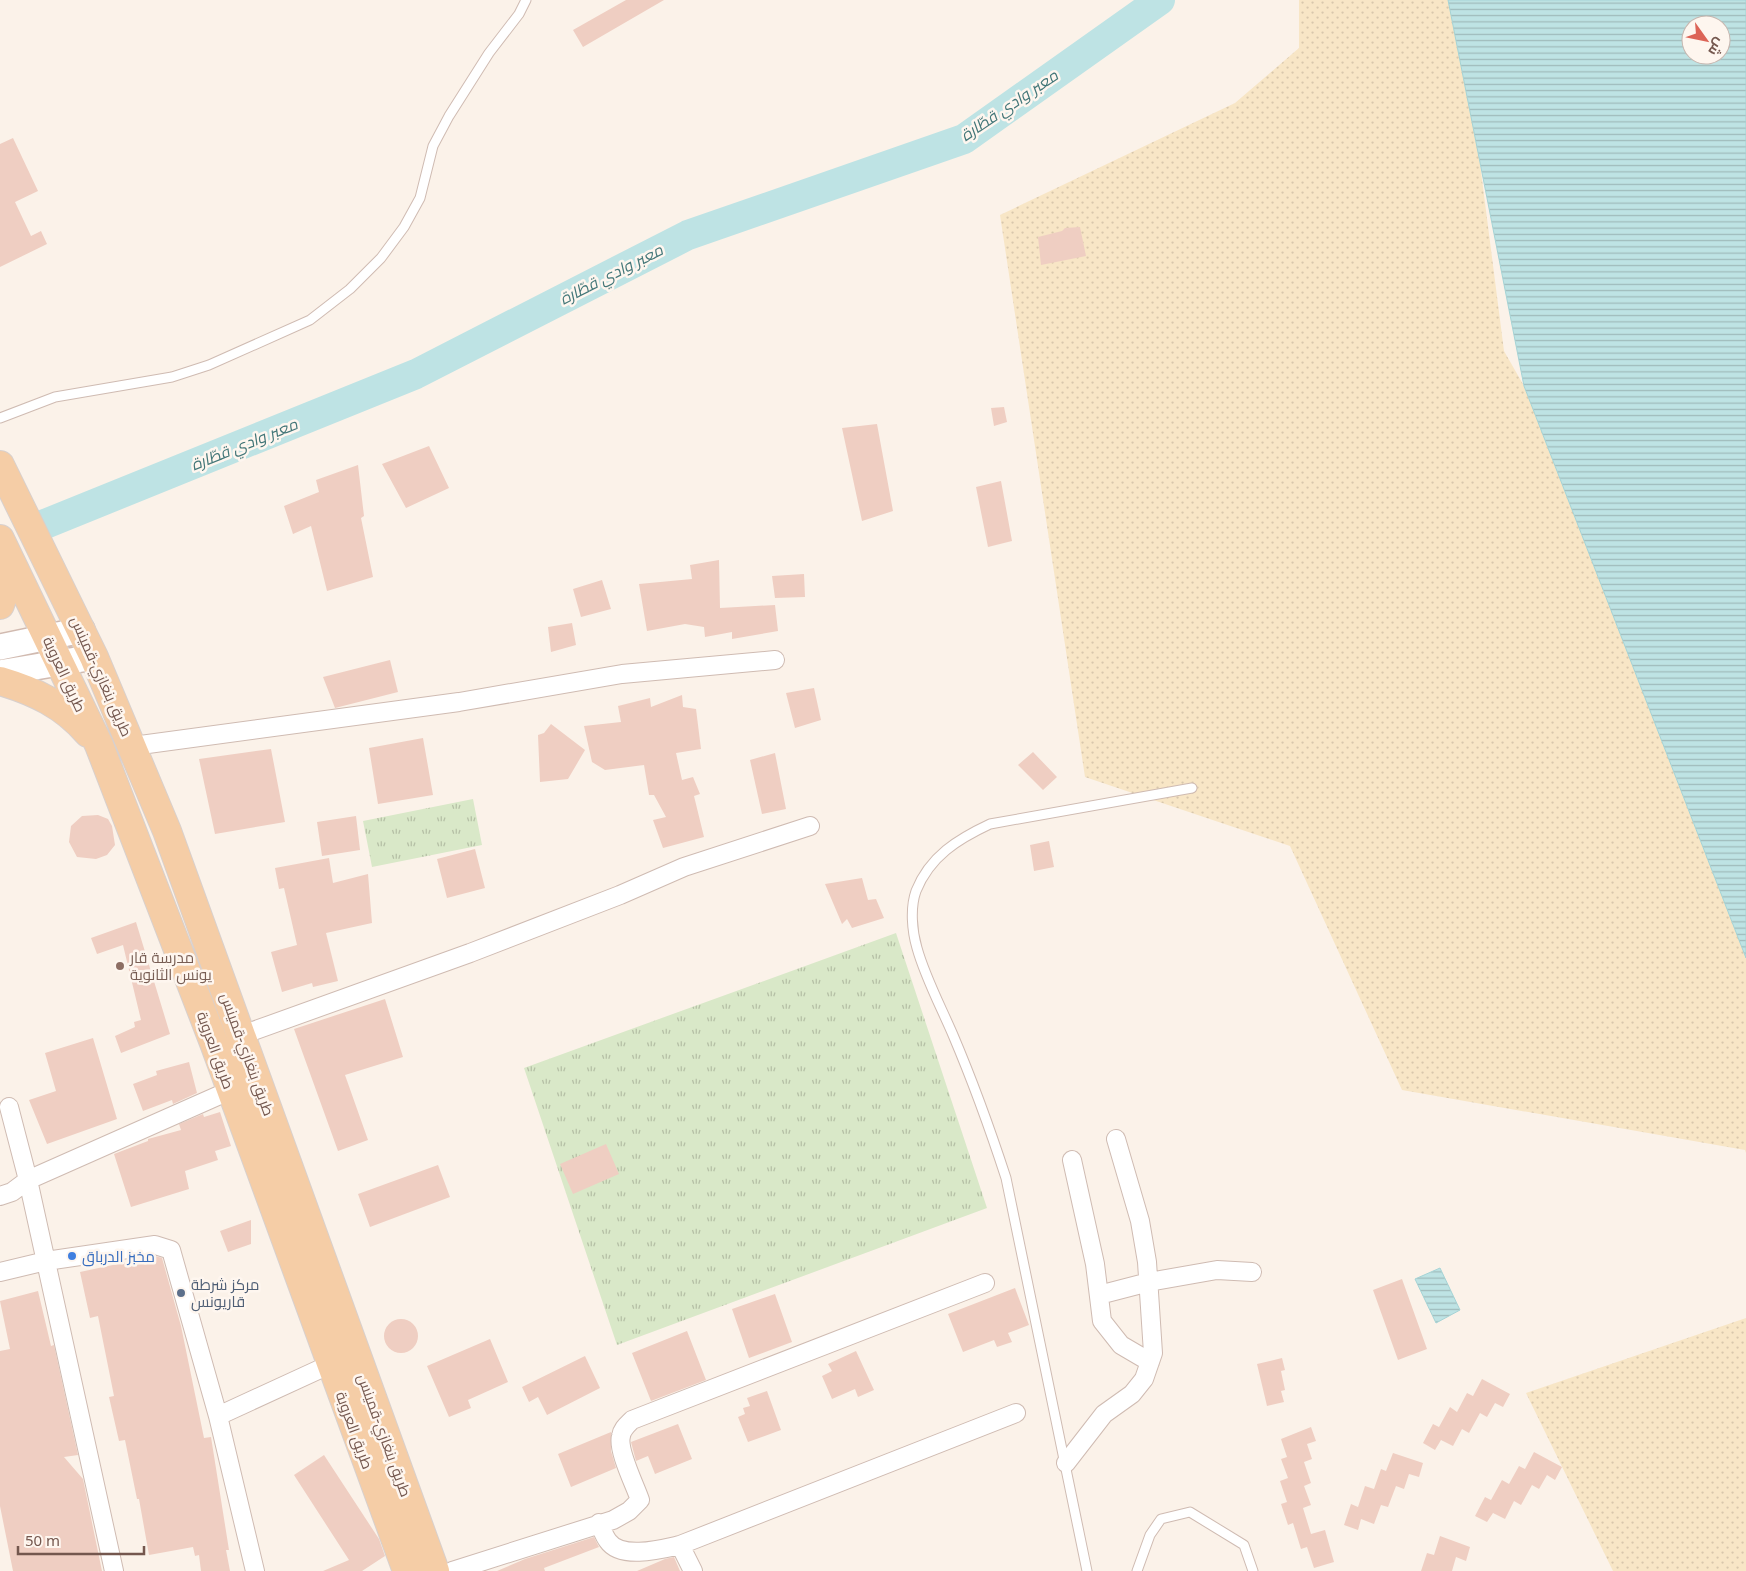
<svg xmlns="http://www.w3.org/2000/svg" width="1746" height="1571" viewBox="0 0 1746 1571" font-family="'Noto Sans',Cairo,sans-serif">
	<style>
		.grass { fill: url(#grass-tufts) }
		.sand { fill: url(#sand-dots) }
		.water { fill: url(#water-rules); stroke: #a5d3d5; fill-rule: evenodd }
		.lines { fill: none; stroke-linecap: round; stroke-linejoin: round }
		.river { stroke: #bee3e4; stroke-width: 30 }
		.building { fill: #efcec2 }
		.lane-casing { stroke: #cfbbb2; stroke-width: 11 }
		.street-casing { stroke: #cfbbb2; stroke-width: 20 }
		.secondary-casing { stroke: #d1bab0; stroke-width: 28 }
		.primary-casing { stroke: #d8d0cd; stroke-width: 30 }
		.lane { stroke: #fff; stroke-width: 9 }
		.street { stroke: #fff; stroke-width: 18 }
		.secondary { stroke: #fff; stroke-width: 25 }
		.primary { stroke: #f5cda6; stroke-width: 28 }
		.education-dot { fill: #8d6e63; stroke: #fef6ef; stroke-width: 2 }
		.shop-dot { fill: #3f7fe0; stroke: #fef6ef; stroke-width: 2 }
		.service-dot { fill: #5c6f8a; stroke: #fef6ef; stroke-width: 2 }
		.labels { text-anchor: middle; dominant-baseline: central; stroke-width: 5; stroke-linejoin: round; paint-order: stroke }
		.street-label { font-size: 15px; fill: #74574e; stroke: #fef6ef }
		.education-label { font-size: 15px; fill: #785e54; stroke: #fef6ef; text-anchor: start }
		.shop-label { font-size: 15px; fill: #366cbe; stroke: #fef6ef; text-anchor: start }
		.service-label { font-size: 15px; fill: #4e5e75; stroke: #fef6ef; text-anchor: start }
		.water-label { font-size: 16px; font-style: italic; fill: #427678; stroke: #fef6ef }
	</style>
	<defs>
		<pattern id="grass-tufts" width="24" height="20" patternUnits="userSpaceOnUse" patternTransform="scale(1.25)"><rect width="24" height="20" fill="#d9e8c8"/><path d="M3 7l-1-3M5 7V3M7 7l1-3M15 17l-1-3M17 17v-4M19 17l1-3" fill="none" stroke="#b5bfa5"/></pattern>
		<pattern id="sand-dots" width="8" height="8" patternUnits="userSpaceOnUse" patternTransform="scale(1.25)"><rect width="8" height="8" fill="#f8e6c6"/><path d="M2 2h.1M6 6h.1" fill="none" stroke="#d8c7ac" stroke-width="1.8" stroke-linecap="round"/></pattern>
		<pattern id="water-rules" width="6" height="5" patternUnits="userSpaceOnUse" patternTransform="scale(1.25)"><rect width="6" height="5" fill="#bee3e4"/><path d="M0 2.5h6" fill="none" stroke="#9fbbbb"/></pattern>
	</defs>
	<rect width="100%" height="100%" fill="#fbf2e9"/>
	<path class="grass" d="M473,799L482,845L372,867L363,821Z
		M896,933L987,1208L617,1345L524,1068Z"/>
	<path class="sand" d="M1299,0H1459L1504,351L1524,386L1746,958V1153L1745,1150L1402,1090L1290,846L1085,777L1000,215L1235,103L1299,48Z
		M1746,1318V1571H1613L1526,1393Z"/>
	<path class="water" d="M1448,0H1746V958L1524,386ZM1691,25H1721V55H1691Z
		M1440,1268L1460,1310L1436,1323L1415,1279Z"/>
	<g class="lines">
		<path class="river" d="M45,524L416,374L688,235L964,139L1160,0"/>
	</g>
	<path class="building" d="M626,0H664L583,47L573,30Z
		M13,138L38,191L15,202L31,236L41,231L47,244L0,267V144Z
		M1080,227L1086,256L1041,265L1038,237L1062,231L1065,228Z
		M1004,407L1007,422L994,426L991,408Z
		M877,424L893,511L862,521L842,428Z
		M429,446L449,488L406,508L382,464Z
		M358,465L364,516L361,518L373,577L327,591L311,526L293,534L284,506L319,492L316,480Z
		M1001,481L1012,541L988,547L976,487Z
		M719,560L720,608L775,605L778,631L732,639V632L705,637L704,627L685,624L647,631L639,584L692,579L690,565Z
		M804,574L805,597L775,598L772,576Z
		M602,580L611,609L581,617L573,589Z
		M572,623L576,645L551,652L548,627Z
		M390,660L398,692L335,708L323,677Z
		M814,688L821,720L795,728L786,693Z
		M682,695L683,707L696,709L701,749L676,753L682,780L693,777L700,794L694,796L704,837L663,848L653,820L666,817L654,795H649L644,765L605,770L592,762L584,726L621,722L618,706L650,698L651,707Z
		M551,724L585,750L568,779L540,782L538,735L544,733Z
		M423,738L433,795L378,804L369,748Z
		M271,749L285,822L215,834L199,759Z
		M1033,752L1057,777L1043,790L1018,765Z
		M775,753L786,809L762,814L750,760Z
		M98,815L108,819L112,826L115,845L107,855L96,859L77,857L69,842L71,826L82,816Z
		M356,816L360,850L322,856L317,822Z
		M1049,841L1054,867L1034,871L1030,845Z
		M475,849L485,888L447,898L437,859Z
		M329,858L333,883L368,874L372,923L326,933L338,981L313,987L312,983L282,992L271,952L297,945L284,888L279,889L275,868Z
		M862,878L868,900L876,899L884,918L852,928L847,919L842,924L825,884Z
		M136,922L170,1034L121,1053L115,1036L135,1027L134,1022L141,1020L123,945L97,954L91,938Z
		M385,999L403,1057L345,1075L368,1140L338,1151L294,1029Z
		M93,1038L117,1119L47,1144L29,1100L56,1091L45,1053Z
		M189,1062L197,1093L173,1104L172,1100L143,1111L133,1084L157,1075L156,1071Z
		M220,1112L231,1146L215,1151L218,1160L185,1171L189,1189L131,1207L114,1154L148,1141V1139L181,1130L179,1124L203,1114L204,1117Z
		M606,1144L619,1174L573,1194L560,1164Z
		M438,1165L450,1197L370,1227L358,1194Z
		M251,1220V1244L228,1252L220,1231Z
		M155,1256L162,1258L181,1326L204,1438L211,1437L229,1550H226L230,1571H201L199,1555L195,1556L193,1547L149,1555L139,1499H137L125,1440L119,1441L109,1397L114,1396L98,1316L90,1318L80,1272Z
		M1402,1279L1427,1349L1398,1360L1373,1290Z
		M1015,1288L1029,1325L1008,1333L1012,1342L997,1347L994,1340L963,1352L948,1314Z
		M38,1291L51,1346L54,1345L78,1455L64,1457L83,1479L102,1571H13L0,1506V1351L10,1349L0,1301Z
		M775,1294L792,1342L749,1358L732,1309Z
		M384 1336a17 17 0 1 1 34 0a17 17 0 1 1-34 0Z
		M687,1331L706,1380L651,1401L632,1353Z
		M490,1339L508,1382L468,1400L471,1408L449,1417L427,1366Z
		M856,1351L874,1390L858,1397L855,1389L832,1399L822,1376L832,1371L828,1364Z
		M585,1356L600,1388L547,1415L538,1397L529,1402L522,1387Z
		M1282,1358L1285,1370L1281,1371L1285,1390L1281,1391L1284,1402L1267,1406L1257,1364Z
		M1482,1379L1510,1394L1503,1407L1495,1403L1487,1417L1480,1413L1469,1433L1462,1429L1453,1446L1441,1440L1435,1450L1423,1443L1433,1424L1439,1427L1450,1407L1457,1412L1467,1393L1473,1396Z
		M767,1391L781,1430L748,1442L738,1417L745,1414L743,1408L750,1406L747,1398Z
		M678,1424L692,1459L655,1474L648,1456L636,1461L631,1442Z
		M1311,1427L1316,1441L1307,1444L1312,1459L1304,1462L1311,1483L1304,1486L1311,1505L1303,1508L1311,1534L1325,1530L1334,1562L1314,1568L1307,1547L1301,1549L1293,1523L1288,1525L1281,1504L1287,1502L1280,1481L1288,1478L1281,1459L1287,1457L1281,1439Z
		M611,1432V1451L616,1468L571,1487L558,1454Z
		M1534,1452L1562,1467L1555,1480L1547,1475L1539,1489L1532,1485L1521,1505L1514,1501L1505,1519L1493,1513L1487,1522L1475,1516L1485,1497L1491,1500L1502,1480L1509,1484L1519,1466L1525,1469Z
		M1393,1453L1423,1463L1419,1477L1409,1474L1404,1489L1396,1486L1388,1507L1381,1505L1374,1524L1361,1519L1358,1530L1344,1525L1351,1504L1358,1507L1365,1486L1374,1489L1381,1469L1386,1471Z
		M324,1455L379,1539L385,1556L362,1571H323L349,1560L294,1475Z
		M1440,1536L1470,1547L1466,1561L1456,1557L1452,1571H1421L1427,1553L1434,1555Z
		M594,1537L599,1547L544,1568L545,1571H497L525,1559Z
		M674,1557L680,1571H637L665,1559Z"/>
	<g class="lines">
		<g class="lane-casing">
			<path id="lane" d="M0,418L55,397L172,377L209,365L310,320L350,289L381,258L404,227L420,198L433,146L449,116L489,53L519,14L526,0
				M1087,1571L1006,1178C990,1129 973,1082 953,1035C941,1007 925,977 917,948C912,931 910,908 916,891C930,856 958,839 990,824L1192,788
				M1137,1571L1150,1535L1161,1519L1190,1512L1244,1545L1253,1571"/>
		</g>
		<g class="street-casing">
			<path id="street" d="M133,746L459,702L622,674L775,660
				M242,1035L470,953L620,895L684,867L810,826
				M9,1107L28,1180L114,1571
				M1072,1160L1095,1264L1102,1321L1121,1345L1150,1362
				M0,1196L12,1192L28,1180L231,1090
				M0,1272L46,1261L155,1245L171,1250L218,1416L255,1571
				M1099,1295L1149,1282L1217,1270L1252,1272
				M218,1416L331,1364
				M1066,1463L1104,1414L1132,1394L1144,1379L1153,1353L1147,1262L1140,1221L1116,1139
				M599,1523C602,1529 604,1536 608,1541C621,1560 662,1549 680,1545L1016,1413
				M680,1545L693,1571
				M452,1571L613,1520L629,1511L640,1500C635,1485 617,1450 621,1436C622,1429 627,1425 632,1420L985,1283"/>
		</g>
		<g class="secondary-casing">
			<path id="secondary" d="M0,647L82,630
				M0,673L94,657"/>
		</g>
		<g class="primary-casing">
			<path id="primary" d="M0,465L94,657L167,831L435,1571
				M0,539L99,745L214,1043L407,1571
				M0,605L7,583L6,557
				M0,681C34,691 64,705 88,733"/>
		</g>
		<use href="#lane" class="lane"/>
		<use href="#street" class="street"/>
		<use href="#secondary" class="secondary"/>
		<use href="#primary" class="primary"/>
	</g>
	<circle class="education-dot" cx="120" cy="966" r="5"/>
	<circle class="shop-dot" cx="72" cy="1256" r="5"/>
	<circle class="service-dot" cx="181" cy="1293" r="5"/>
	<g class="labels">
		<g class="street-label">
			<text transform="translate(65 674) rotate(65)">طريق العروبة</text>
			<text transform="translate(102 676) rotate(66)">طريق بنغازي-قمينس</text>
			<text transform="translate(216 1050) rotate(70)">طريق العروبة</text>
			<text transform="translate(248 1054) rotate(70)">طريق بنغازي-قمينس</text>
			<text transform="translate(355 1430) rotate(70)">طريق العروبة</text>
			<text transform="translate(385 1435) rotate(70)">طريق بنغازي-قمينس</text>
		</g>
		<g class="education-label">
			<text x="130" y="957">مدرسة قار<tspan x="130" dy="17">يونس الثانوية</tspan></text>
		</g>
		<g class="shop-label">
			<text x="82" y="1256">مخبز الدرباق</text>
		</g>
		<g class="service-label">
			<text x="191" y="1284">مركز شرطة<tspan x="191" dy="17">قاريونس</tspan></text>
		</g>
		<g class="water-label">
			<text transform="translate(1009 105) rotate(-34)">معبر وادي قطّارة</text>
			<text transform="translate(611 274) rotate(-27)">معبر وادي قطّارة</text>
			<text transform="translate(244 444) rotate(-22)">معبر وادي قطّارة</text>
		</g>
	</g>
	<g transform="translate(1706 40) rotate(123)"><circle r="24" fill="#fef6ef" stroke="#c7b6af"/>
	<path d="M0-4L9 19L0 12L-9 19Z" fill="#dc6457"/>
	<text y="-8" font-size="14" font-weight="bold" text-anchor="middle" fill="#74574e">ش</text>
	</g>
	<path d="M18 1546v8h126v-8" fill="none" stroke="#74574e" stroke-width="2.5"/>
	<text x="25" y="1546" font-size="15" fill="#74574e" stroke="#fef6ef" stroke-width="4" paint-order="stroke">50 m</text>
</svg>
